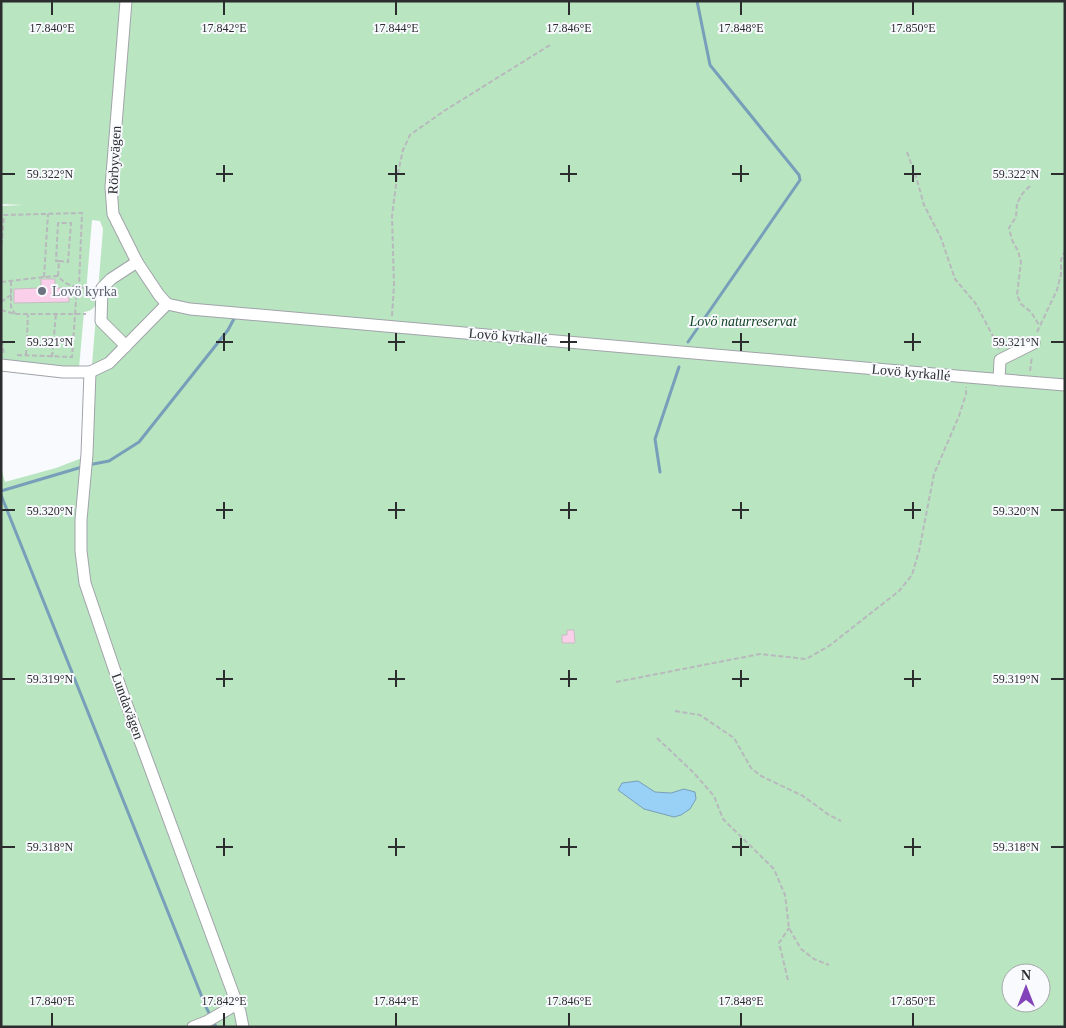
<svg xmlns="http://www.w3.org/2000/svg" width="1066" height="1028" font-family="Georgia,serif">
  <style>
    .green { fill: #b9e5c1; fill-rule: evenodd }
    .water { fill: #99d0f6; stroke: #789fba }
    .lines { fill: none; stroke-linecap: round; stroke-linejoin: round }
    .stream { stroke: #789fba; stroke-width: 3 }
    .building { fill: #f9cfea; stroke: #c5bec3 }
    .minor-casing { stroke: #a1a3aa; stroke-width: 13 }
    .path { stroke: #b8b9bd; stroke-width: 2; stroke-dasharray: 5 2.5; stroke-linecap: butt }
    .minor { stroke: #fff; stroke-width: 11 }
    .ticks { fill: none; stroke: #2c2d2f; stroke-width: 2 }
    .worship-dot { fill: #6b7280; stroke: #f8fafe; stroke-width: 2 }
    .labels { text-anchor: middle; stroke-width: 4; stroke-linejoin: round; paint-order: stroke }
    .street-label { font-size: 14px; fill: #2c2d2f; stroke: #f8fafe }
    .worship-label { font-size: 14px; fill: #5b616d; stroke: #f8fafe; text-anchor: start }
    .park-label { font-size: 14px; font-style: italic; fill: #134322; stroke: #f8fafe }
    .ticks-label { font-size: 12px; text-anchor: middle; fill: #2c2d2f; stroke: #f8fafe; stroke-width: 4; stroke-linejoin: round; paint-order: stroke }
  </style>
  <rect width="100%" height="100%" fill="#f8fafe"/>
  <path class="green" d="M1 1H1065V1027H1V468L5 482 56 468 82 458 92 365 103 229 100 221 92 220 86 292C100 297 99 310 84 312L79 368 1 361V206L23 205 1 204ZM1011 973H1041V1003H1011Z"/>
  <polygon class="water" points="638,781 655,792 671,793 684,789 695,792 696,799 690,809 681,815 674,817 644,809 618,790 622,783"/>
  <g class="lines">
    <g class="stream">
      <polyline points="688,342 800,180 799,175 710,65 697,1"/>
      <polyline points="88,465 109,461 139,442 228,330 236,315"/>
      <polyline points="660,472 655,439 679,367"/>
      <polyline points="1,491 82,467"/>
      <polyline points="1,495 206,1007 216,1027"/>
    </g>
  </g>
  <g class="building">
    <polygon points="41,279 55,279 55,288 69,288 69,302 14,303 14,289 41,288"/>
    <polygon points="567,630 574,630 575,643 562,643 562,635 567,635"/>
  </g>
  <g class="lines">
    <defs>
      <g id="minor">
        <polyline points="126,1 111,187 113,214 137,262 159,295 167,304"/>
        <polyline points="167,304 190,309 968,377 1065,385"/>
        <polyline points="126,346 101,321 102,288 111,279 137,262"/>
        <polyline points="1,365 63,372 90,372 109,363 167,304"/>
        <polyline points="90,372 87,454 81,520 81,551 85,583 122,692 240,1012 243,1027"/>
        <polyline points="999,380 1000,360 1034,343"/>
        <polyline points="193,1027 206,1022 237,1004"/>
      </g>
    </defs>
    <use href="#minor" class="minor-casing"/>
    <g class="path">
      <polyline points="907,152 917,180 924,205 941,238 955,279 976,304 995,340 999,349"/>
      <polyline points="1030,186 1023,193 1017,203 1016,217 1009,228 1012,240 1018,251 1021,262 1017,295 1021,304 1031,312 1039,325"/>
      <polyline points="1,253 4,215 82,213 79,286"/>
      <polyline points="58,276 59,261 68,262 71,223 58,223 56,261 59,261"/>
      <polyline points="44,277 48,214"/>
      <polyline points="11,281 11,307 15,314"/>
      <path d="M1 282 44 277 58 276C68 288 78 287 92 288"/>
      <polyline points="1,302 11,295 14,294"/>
      <polyline points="1,310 15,314 86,314"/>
      <polyline points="392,316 394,285 392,216 397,177 403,150 410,135 444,111 550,45"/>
      <polyline points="1037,332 1057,290 1061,274 1061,260 1065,251"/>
      <polyline points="1,333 4,355"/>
      <polyline points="17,355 72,357 77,286"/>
      <polyline points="26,355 28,315"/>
      <polyline points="52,357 56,314"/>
      <polyline points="1030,371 1032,356"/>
      <polyline points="616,682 760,654 806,659 829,646 899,591 912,575 919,551 934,474 959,416 966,394 966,387"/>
      <polyline points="675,711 700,715 734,738 751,768 761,776 803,796 829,815 841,821"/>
      <polyline points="657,738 693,772 714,796 723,819 774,869 785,895 789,928 801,949 814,959 829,965"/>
      <polyline points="788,980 779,943 789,928"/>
    </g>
    <use href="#minor" class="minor"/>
  </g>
  <path class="ticks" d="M52 2V15M224 2V15M396 2V15M569 2V15M741 2V15M913 2V15M224 165V182M396 165V182M569 165V182M741 165V182M913 165V182M2 174H15M216 174H233M388 174H405M560 174H577M732 174H749M904 174H921M1051 174H1064M224 333V351M396 333V351M569 333V351M741 333V351M913 333V351M2 342H15M216 342H233M388 342H405M560 342H577M732 342H749M904 342H921M1051 342H1064M224 502V519M396 502V519M569 502V519M741 502V519M913 502V519M2 510H15M216 510H233M388 510H405M560 510H577M732 510H749M904 510H921M1051 510H1064M224 670V687M396 670V687M569 670V687M741 670V687M913 670V687M2 679H15M216 679H233M388 679H405M560 679H577M732 679H749M904 679H921M1051 679H1064M224 838V856M396 838V856M569 838V856M741 838V856M913 838V856M2 847H15M216 847H233M388 847H405M560 847H577M732 847H749M904 847H921M1051 847H1064M52 1013V1026M224 1013V1026M396 1013V1026M569 1013V1026M741 1013V1026M913 1013V1026"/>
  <circle class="worship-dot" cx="42" cy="291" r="5"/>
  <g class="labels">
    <g class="street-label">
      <text transform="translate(114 160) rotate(-87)" y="5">Rörbyvägen</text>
      <text transform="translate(508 336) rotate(5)" y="5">Lovö kyrkallé</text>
      <text transform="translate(911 372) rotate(5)" y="5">Lovö kyrkallé</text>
      <text transform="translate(128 706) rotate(70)" y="5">Lundavägen</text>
    </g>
    <g class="worship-label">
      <text x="52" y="296">Lovö kyrka</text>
    </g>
    <g class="park-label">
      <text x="743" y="326">Lovö naturreservat</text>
    </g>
  </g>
  <g class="ticks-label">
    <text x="52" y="32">17.840°E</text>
    <text x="224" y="32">17.842°E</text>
    <text x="396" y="32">17.844°E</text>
    <text x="569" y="32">17.846°E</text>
    <text x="741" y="32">17.848°E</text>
    <text x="913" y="32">17.850°E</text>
    <text x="50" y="178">59.322°N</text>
    <text x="1016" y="178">59.322°N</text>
    <text x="50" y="346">59.321°N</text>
    <text x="1016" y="346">59.321°N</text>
    <text x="50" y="515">59.320°N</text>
    <text x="1016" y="515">59.320°N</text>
    <text x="50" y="683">59.319°N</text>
    <text x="1016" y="683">59.319°N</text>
    <text x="50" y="851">59.318°N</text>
    <text x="1016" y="851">59.318°N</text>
    <text x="52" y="1005">17.840°E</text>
    <text x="224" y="1005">17.842°E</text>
    <text x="396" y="1005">17.844°E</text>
    <text x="569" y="1005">17.846°E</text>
    <text x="741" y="1005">17.848°E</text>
    <text x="913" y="1005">17.850°E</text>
  </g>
  <rect width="1066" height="1028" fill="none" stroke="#2c2d2f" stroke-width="5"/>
  <g transform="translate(1026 988)"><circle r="24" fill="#f8fafe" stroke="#a6a8ab"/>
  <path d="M0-4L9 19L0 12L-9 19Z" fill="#8344ba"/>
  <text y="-8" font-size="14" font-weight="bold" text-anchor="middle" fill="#2c2d2f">N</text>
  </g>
</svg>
